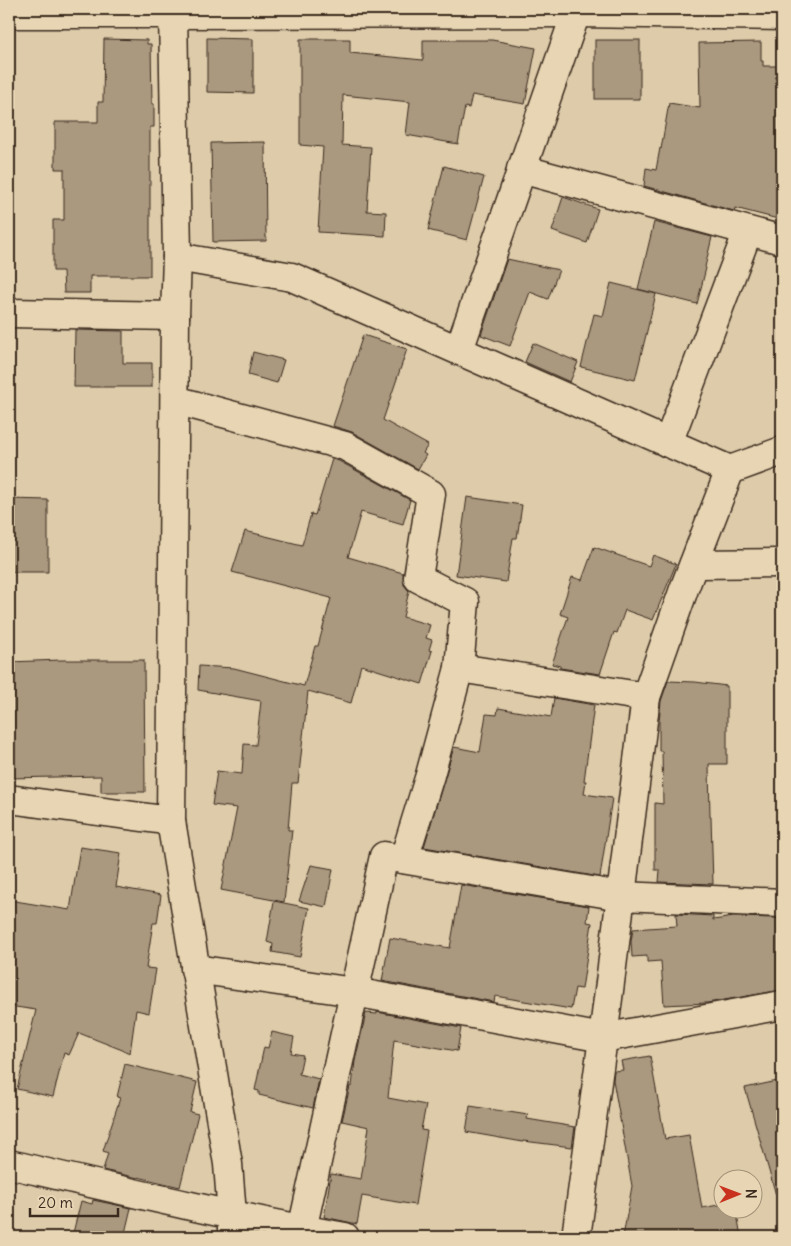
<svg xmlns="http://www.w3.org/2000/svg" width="791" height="1246" font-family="Delius,sans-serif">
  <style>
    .building { fill: #aa997f; stroke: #3b2a1e }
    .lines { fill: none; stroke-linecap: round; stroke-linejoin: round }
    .minor-casing { stroke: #3b2a1e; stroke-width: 31 }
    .minor { stroke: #e7d5b3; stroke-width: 28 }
  </style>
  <rect width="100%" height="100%" fill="#ddcbaa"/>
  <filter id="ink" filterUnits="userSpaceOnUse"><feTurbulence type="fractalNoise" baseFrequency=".02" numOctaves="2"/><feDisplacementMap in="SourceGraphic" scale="10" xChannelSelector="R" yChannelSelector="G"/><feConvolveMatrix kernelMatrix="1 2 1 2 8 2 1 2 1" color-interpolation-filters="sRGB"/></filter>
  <g filter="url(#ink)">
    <g class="building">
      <polygon points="207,38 253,39 253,93 207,92"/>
      <polygon points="104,39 147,40 147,44 151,44 152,104 154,104 154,127 150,127 150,276 90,276 90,293 64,293 63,271 53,271 53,220 64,220 64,169 55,169 55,122 98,122 98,102 103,102"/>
      <polygon points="300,39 350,39 350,53 423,60 423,40 492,40 536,48 525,104 472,95 469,108 465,107 458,144 406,135 410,102 343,95 342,145 371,147 367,211 386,212 385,236 318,232 323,147 300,145"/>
      <rect x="595" y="40" width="45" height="59"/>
      <polygon points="761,42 761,61 763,61 763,66 782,66 782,220 735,208 734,211 644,186 646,168 656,170 660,148 661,149 669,103 700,108 699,43"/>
      <polygon points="265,142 266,241 213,242 211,143"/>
      <polygon points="444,166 484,177 467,240 428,230"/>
      <polygon points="563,197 598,209 587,243 552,231"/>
      <polygon points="654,222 712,237 705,267 706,268 697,304 638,289"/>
      <polygon points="507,259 559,270 548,299 530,292 510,346 481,335"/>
      <polygon points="611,283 656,294 635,380 581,367 594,314 603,316"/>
      <polygon points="75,330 123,331 123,363 152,363 152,387 74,387"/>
      <polygon points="363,335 407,349 383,420 428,445 423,453 426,455 418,469 352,432 333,426"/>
      <polygon points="533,343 578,362 570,382 525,362"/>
      <polygon points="253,352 284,360 277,383 248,375"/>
      <polygon points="332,459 339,461 410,500 403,524 361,512 348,557 403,573 404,585 409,591 403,617 430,625 426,638 432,640 429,650 432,651 422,684 361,665 351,703 308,691 298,783 292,783 288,830 292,830 284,902 221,890 237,808 212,805 217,771 242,774 244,744 256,745 261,701 198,690 199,666 234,668 304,686 315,646 318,646 331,598 232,572 245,531 302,545 311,514 315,515"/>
      <polygon points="467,497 522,505 517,538 513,538 506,582 456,575"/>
      <polygon points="9,499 48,500 48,572 9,572"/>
      <polygon points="594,547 649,566 653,555 676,564 653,620 625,610 617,633 614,632 600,674 560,668 560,666 552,664 568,617 560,614 572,577 582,580"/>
      <polygon points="61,660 144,660 145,792 101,792 101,776 9,778 9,662"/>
      <polygon points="668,681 695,682 727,686 727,764 709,764 710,817 711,817 713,884 659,882 660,870 655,870 655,803 663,804 662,751 659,751 659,722 661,701"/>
      <polygon points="554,698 594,705 584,781 586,781 584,794 612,798 600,877 424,847 454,747 480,752 486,714 497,715 498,708 551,717"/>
      <polygon points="80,847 121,853 116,887 161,895 157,923 153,923 146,968 156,969 149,1013 136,1010 130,1053 79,1033 69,1055 64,1053 53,1097 17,1089 36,1010 9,1006 9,900 70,910"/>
      <polygon points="311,865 333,869 326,907 299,901"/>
      <polygon points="461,885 589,906 587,922 592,923 582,989 575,988 571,1009 495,996 494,1002 382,981 390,938 450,948"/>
      <polygon points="274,901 309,908 300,957 272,952 273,944 267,942"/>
      <polygon points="676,914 713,916 713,920 734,917 776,918 777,919 782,918 782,990 707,1003 664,1005 661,961 647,962 647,956 632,957 631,941 633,929 677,926"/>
      <polygon points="377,1012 461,1028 457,1051 394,1040 388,1098 426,1105 421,1130 427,1131 415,1205 362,1196 357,1224 324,1217 331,1174 361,1179 369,1127 342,1121 350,1086 352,1086 355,1061 366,1013 377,1014"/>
      <polygon points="272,1032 294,1037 291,1053 303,1055 299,1074 319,1079 313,1108 259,1095 259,1091 255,1090 264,1047 268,1048"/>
      <polygon points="650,1056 665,1139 689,1135 702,1208 724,1204 724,1208 736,1208 741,1237 623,1237 632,1186 613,1080 614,1071 623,1070 621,1061"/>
      <polygon points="125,1064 197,1082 190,1112 198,1114 180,1187 138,1177 138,1178 103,1170 108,1153 103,1151 120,1098 117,1097"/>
      <polygon points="782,1080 782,1194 776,1195 745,1088"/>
      <polygon points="470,1106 528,1115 527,1119 575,1127 572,1147 523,1141 523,1142 466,1132"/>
      <polygon points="93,1200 131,1208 124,1237 72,1237 81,1201 92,1204"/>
    </g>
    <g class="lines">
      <defs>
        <g id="minor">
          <polyline points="173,9 177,257 175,316 171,821 228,1164 232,1215 232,1237"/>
          <polyline points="9,14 173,14 576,13 782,16"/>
          <polyline points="521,169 782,240"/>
          <polyline points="177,257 292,277 730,470 782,451"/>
          <polyline points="9,313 175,316"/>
          <polyline points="459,350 576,13"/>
          <polyline points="175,400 345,446 431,494 418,578 465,602 459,668"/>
          <polyline points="668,443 748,231"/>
          <polyline points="694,564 782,563"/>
          <polyline points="9,799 171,821"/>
          <polyline points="404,859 430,775 459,668 646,697"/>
          <polyline points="195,969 354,992 603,1038 782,1005"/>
          <path d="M9 1164C120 1190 232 1217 345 1237"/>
          <polyline points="302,1230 384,856 621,896 782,903"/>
          <polyline points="576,1237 603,1038 646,697 684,589 730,470"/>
        </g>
      </defs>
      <use href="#minor" class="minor-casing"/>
      <use href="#minor" class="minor"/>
    </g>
  </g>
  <rect width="791" height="1246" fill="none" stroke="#e7d5b3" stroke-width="30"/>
  <rect x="15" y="15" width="761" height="1216" fill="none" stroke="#3b2a1e" stroke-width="2" filter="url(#ink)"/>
  <g transform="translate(738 1194) rotate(89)"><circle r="24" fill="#e7d5b3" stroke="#a29177"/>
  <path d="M0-4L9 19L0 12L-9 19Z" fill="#c8321e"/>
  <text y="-8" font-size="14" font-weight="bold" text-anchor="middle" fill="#3b2a1e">N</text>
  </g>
  <path d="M30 1208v8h88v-8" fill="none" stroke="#3b2a1e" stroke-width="2.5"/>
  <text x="38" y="1208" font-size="15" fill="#3b2a1e" stroke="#e7d5b3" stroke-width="4" paint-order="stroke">20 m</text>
</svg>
